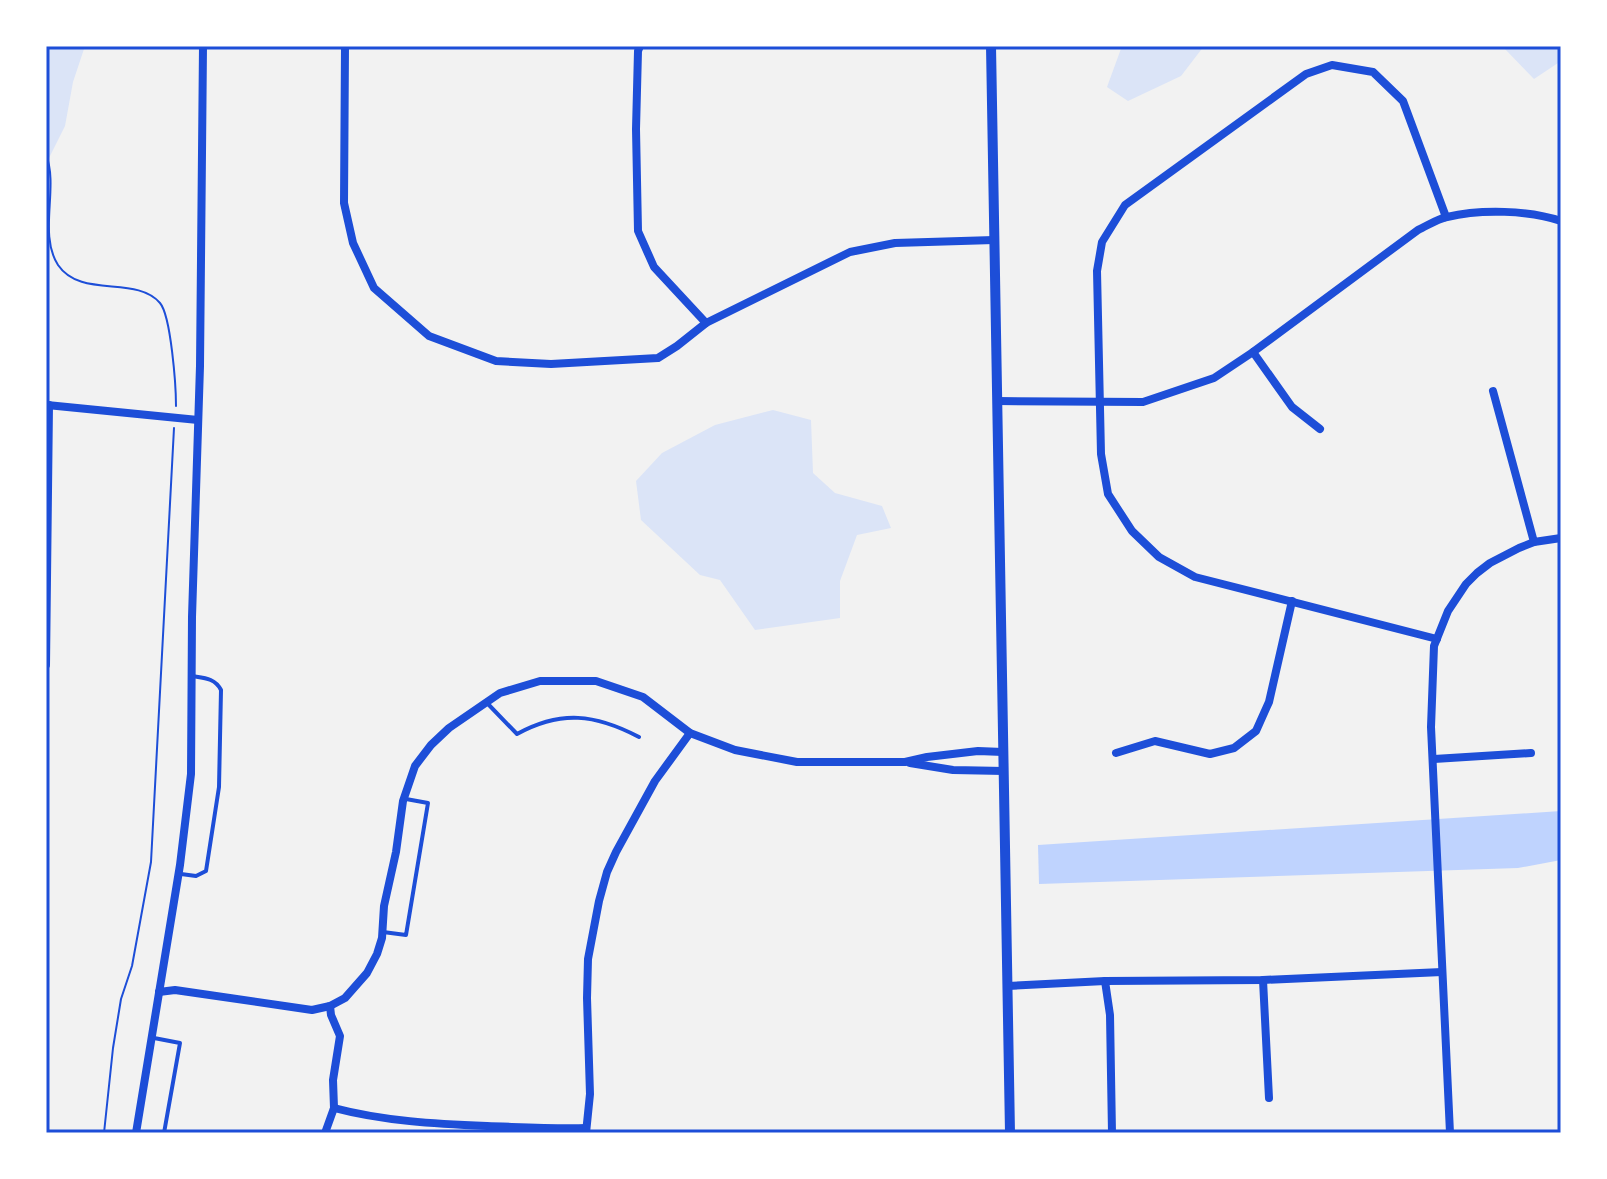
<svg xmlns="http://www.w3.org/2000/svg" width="1607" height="1179" font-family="'PT Serif',serif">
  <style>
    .green { fill: #dbe4f7 }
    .water { fill: #bfd3fe }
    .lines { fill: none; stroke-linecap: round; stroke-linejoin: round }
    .path { stroke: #1d4ed8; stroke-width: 2 }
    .service { stroke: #1d4ed8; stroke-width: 4 }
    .minor { stroke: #1d4ed8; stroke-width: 8 }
    .tertiary { stroke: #1d4ed8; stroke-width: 10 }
    .neatline { fill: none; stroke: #1d4ed8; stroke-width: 3 }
  </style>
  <rect width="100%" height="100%" fill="#f2f2f2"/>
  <g class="green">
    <polygon points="46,46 85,46 73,82 65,126 46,164"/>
    <polygon points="1122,46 1204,46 1181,76 1128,101 1107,87"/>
    <polygon points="1502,46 1561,46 1561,61 1534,79"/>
    <polygon points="773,410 811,420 813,473 835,493 882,506 891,528 857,535 840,581 840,618 755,630 720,580 700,575 641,520 636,481 662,453 715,425"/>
  </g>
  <polygon class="water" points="1561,811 1561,860 1518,868 1039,884 1038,845"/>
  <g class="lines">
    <g class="path">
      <path d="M46 155C59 187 38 234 58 265 81 299 136 275 160 303 171 316 176 386 176 406"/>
      <polyline points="104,1133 113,1048 121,999 132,966 151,862 174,428"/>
    </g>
    <g class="service">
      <path d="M488 704 517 734C561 710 595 714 639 737"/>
      <path d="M181 874 196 876 206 871 219 787 221 690C215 678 204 678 192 676"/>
      <polyline points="383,932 406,935 428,803 406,799"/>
      <polyline points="154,1038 180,1043 164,1133"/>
    </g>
    <g class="minor">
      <polyline points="345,46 344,203 353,243 374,288 429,336 496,361 551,364 658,358 677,346 706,323 850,252 895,243 994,240"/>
      <polyline points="640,46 638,51 636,129 638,231 654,267 706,323"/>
      <polyline points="1253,352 1292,407 1320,429"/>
      <polyline points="1493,391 1534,542"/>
      <path d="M997 401 1143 402 1214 378 1253 352 1418 230C1427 226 1437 219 1447 217 1480 209 1529 210 1561 221"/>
      <polyline points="47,405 198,420"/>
      <polyline points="1437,639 1195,577 1159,557 1132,531 1108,494 1101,454 1097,271 1102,242 1125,205 1306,74 1332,65 1373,72 1403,101 1446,217"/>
      <polyline points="46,665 49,405"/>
      <polyline points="1116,753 1155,741 1210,754 1234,748 1256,731 1269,702 1292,601"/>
      <polyline points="1434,759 1531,753"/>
      <polyline points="910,763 953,770 1004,771"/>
      <polyline points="1263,980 1269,1098"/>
      <polyline points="1105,981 1110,1015 1112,1133"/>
      <polyline points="1008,986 1105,981 1263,980 1442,972"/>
      <polyline points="159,992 175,990 312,1010 330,1006 345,998 367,973 377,954 382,938 384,906 396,852 403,801 415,766 431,745 449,728 500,693 540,681 596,681 643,697 690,733 735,750 797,762 905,762 927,757 978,751 1003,752"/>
      <path d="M334 1108C383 1121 436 1124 487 1126 520 1127 553 1129 586 1128"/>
      <polyline points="136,1133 180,865 191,774 192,617 200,366 203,46"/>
      <polyline points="325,1133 334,1108 333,1080 340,1036 331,1015 330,1006"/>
      <polyline points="586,1133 590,1094 587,998 588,959 599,901 607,872 616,852 655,781 690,733"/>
      <polyline points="1450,1133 1431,727 1434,646 1448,611 1466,584 1477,573 1490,563 1519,548 1534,542 1561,538"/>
    </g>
    <polyline class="tertiary" points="991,46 1010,1133"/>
  </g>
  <rect width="1607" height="1179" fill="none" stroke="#ffffff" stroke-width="96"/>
  <rect x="48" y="48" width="1511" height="1083" class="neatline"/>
</svg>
